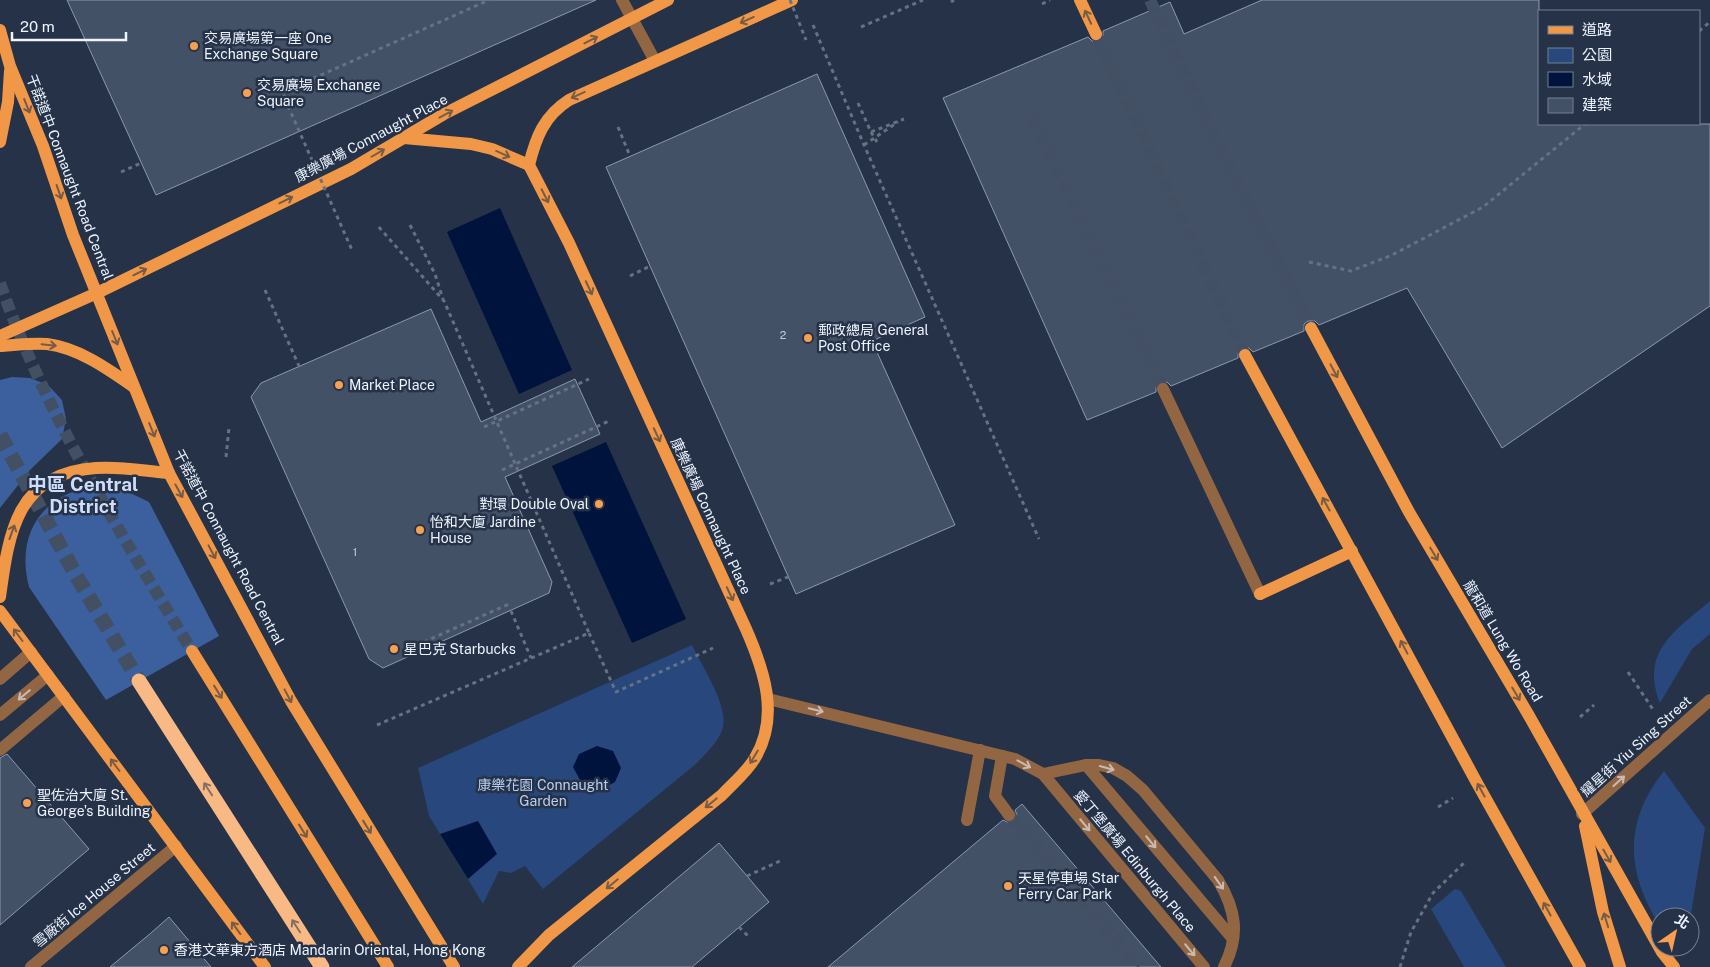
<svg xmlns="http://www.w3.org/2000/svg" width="1710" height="967" font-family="'Public Sans','Noto Sans TC',sans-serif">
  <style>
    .green { fill: #27477d }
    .forest { fill: #3b609d }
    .water { fill: #00133d }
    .building { fill: #435167; stroke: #8a99b3 }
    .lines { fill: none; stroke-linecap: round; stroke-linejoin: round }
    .minor-tunnel { stroke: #434f63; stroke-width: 12; stroke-dasharray: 12 6; stroke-linecap: butt }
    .major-tunnel { stroke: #434f63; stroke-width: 12; stroke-dasharray: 12 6; stroke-linecap: butt }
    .highway-tunnel { stroke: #434f63; stroke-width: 15; stroke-dasharray: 15 8; stroke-linecap: butt }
    .path { stroke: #667183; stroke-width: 3; stroke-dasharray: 4 4; stroke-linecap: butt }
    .minor { stroke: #926643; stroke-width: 12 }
    .major { stroke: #f19848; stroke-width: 12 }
    .highway { stroke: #f9b985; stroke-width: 15 }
    .path-bridge { stroke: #667183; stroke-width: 3; stroke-dasharray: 4 4; stroke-linecap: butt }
    .oneway { stroke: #775b47 }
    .oneway2 { stroke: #c9bbb4 }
    .oneway3 { stroke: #846f63 }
    .poi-dot { fill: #fa9f4f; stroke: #253247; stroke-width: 2 }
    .labels { text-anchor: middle; stroke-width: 5; stroke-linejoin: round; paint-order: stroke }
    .number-label { font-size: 11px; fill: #c2cbd9 }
    .poi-label { font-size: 14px; fill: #edf4ff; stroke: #253247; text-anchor: start }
    .street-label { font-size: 14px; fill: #edf4ff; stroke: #253247 }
    .park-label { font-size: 14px; fill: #b9cef2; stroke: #253247 }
    .district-label { font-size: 19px; font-weight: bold; fill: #cedefa; stroke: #253247 }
  </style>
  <rect width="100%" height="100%" fill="#253247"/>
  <g class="green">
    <path d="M1710 601V634L1692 649 1660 703C1640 651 1675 631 1710 601Z"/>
    <path d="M692 645C702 666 728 705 723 727 719 742 706 753 696 764L543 889 525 866 511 873 499 871 483 904 429 816 418 768Z"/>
    <path d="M1664 771 1705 828 1691 914 1690 917H1660V926C1626 872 1623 822 1664 771Z"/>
    <polygon points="1455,889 1461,891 1506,967 1464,967 1431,909"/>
  </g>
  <g class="forest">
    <polygon points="12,377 30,378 48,385 62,400 66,419 62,439 30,470 0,508 0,380"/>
    <path d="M98 485 116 486 149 502 219 636 106 700 29 587C15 533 43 493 98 485Z"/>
  </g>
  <g class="water">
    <polygon points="500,208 572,370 519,394 447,232"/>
    <polygon points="606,442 686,619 632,643 552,466"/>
    <polygon points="597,746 613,751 621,768 615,782 597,792 585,789 573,767 579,754"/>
    <polygon points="478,821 497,854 468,879 440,834"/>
  </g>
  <g class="building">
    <polygon points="67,0 596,0 156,195"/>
    <polygon points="1262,0 1539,0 1539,124 1710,124 1710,306 1502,448 1407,288 1319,325 1315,321 1308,321 1304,324 1304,331 1253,352 1249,348 1242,348 1238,351 1238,358 1171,386 1167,382 1160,382 1156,385 1156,392 1087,420 943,98 1088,37 1092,41 1099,42 1103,38 1103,31 1170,2 1184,34"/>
    <polygon points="817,74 925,317 872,341 955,525 796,594 606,167"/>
    <polygon points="431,309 481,422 575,379 600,434 505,477 552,582 549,593 383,668 369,659 251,397 261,383"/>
    <polygon points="7,754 89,849 0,925 0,758"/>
    <polygon points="1022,804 1161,967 828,967 1003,820 1009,823 1014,821 1017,815 1015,810"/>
    <polygon points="719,843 769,902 692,967 572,967"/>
    <polygon points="169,917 211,967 110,967 151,933"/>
  </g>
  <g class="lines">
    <g class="minor-tunnel">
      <polyline points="1031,117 1163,389"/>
      <polyline points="1009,815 1139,967"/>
    </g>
    <g class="major-tunnel">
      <polyline points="1150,0 1217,144 1311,328"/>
      <polyline points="1096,34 1245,355"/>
      <path d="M0 283C45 413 121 534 192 651"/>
    </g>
    <polyline class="highway-tunnel" points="0,435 77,577 139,681"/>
    <g class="path">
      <polyline points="951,2 954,0"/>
      <polyline points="1042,4 1050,0"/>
      <polyline points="813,25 864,145 1039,539"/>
      <polyline points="861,27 923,0"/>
      <polyline points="1699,31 1710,22"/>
      <polyline points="858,103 871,132 904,119"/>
      <polyline points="288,106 283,92 489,0"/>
      <polyline points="618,127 630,156"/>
      <polyline points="864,145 898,122"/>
      <polyline points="121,172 141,163"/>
      <polyline points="410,225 435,274 443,299"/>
      <polyline points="1309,262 1351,271 1392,255 1483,207 1585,124"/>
      <polyline points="630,276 650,266"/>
      <polyline points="265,290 299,366"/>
      <polyline points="484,427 589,379"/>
      <polyline points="226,457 229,428"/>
      <polyline points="502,470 609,421"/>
      <polyline points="770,584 788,577"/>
      <polyline points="511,611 531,658"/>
      <polyline points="589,633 616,692 713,648"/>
      <polyline points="424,642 509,604"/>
      <polyline points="1628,672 1654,711"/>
      <polyline points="1580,717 1594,705"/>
      <polyline points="377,725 589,633 444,301 377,225"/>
      <polyline points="1438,807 1453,798"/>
      <polyline points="747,876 780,861"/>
      <polyline points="739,927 749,937"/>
      <polyline points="1400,967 1411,932 1433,893 1466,861"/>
    </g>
    <g class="minor">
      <polyline points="622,0 655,61"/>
      <polyline points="1163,389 1260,594"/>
      <polyline points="0,679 31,652"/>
      <polyline points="768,699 1015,759 1043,774 1204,967"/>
      <polyline points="0,715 48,675"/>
      <polyline points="0,750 64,696"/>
      <polyline points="1002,756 995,796 1009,815"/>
      <polyline points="1086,765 1233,939"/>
      <path d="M1043 774 1086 765H1099L1113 768 1127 776 1143 790 1218 880C1236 910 1240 935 1224 967"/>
      <polyline points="1582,814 1710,700"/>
      <polyline points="967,820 980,750"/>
      <polyline points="31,967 176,846"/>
    </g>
    <g class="major">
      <polyline points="1080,0 1096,34"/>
      <polyline points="0,30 10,66 43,146 73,235 169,473 291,701 454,967"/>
      <polyline points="404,138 471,144 492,149 529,165"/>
      <polyline points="0,142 8,102 10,71"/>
      <polyline points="1311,328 1409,512 1528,714 1662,952 1674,967"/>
      <polyline points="0,336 97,293 351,169 444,114 668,0"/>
      <path d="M0 346C15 345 32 343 47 344 79 348 108 369 134 387"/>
      <polyline points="1245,355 1477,783 1580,967"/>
      <polyline points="1260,594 1352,551"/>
      <path d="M0 597C9 531 17 473 96 468 120 466 145 471 169 473"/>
      <polyline points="0,611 265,967"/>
      <polyline points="192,651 388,967"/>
      <polyline points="1585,826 1603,912 1620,967"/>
      <path d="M518 967 549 935 722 795C733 783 747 772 755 758 780 716 764 670 746 629L569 243 529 165C536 137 544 116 569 100L792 0"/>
    </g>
    <polyline class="highway" points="139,681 322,967"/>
    <g class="path-bridge">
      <polyline points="790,0 806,40"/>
      <polyline points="288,106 352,250"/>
      <polyline points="871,132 877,142"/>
    </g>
  </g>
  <defs><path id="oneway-shaft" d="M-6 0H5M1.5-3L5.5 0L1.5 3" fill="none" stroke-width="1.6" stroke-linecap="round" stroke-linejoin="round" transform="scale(1.25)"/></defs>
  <g class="oneway">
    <use href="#oneway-shaft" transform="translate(1088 17) rotate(-115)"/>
    <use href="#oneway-shaft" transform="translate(747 20) rotate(156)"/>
    <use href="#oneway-shaft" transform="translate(591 40) rotate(-27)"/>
    <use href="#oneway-shaft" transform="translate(578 95) rotate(156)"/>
    <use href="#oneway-shaft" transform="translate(27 106) rotate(68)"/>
    <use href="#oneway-shaft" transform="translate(446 114) rotate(-28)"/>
    <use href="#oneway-shaft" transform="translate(378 153) rotate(-30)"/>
    <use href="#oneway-shaft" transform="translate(503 154) rotate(24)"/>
    <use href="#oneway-shaft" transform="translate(59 192) rotate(71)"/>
    <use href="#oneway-shaft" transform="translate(545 196) rotate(63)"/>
    <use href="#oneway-shaft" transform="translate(286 200) rotate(-26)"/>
    <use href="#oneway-shaft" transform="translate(140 272) rotate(-26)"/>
    <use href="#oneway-shaft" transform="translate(589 288) rotate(65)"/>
    <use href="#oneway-shaft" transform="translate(115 338) rotate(68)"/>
    <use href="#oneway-shaft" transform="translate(49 345) rotate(6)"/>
    <use href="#oneway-shaft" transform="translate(1334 371) rotate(62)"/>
    <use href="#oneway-shaft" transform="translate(152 430) rotate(68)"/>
    <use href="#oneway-shaft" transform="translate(657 435) rotate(65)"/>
    <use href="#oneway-shaft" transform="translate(179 491) rotate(61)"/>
    <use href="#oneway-shaft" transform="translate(1326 504) rotate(-119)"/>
    <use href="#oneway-shaft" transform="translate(12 532) rotate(-70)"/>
    <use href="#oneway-shaft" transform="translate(212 552) rotate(62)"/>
    <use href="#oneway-shaft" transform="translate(1434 554) rotate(59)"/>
    <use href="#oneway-shaft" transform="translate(730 594) rotate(65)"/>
    <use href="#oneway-shaft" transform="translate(18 635) rotate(-127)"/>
    <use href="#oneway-shaft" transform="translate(1404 647) rotate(-118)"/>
    <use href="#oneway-shaft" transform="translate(218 692) rotate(58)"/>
    <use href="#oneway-shaft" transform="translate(1516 694) rotate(59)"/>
    <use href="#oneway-shaft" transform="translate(288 696) rotate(62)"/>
    <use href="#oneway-shaft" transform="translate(754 757) rotate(121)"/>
    <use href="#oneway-shaft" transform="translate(115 765) rotate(-127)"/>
    <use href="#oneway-shaft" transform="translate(1481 790) rotate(-119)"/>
    <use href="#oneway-shaft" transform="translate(711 803) rotate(141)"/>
    <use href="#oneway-shaft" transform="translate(367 827) rotate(58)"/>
    <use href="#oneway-shaft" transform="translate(303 831) rotate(58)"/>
    <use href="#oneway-shaft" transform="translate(1607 856) rotate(60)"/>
    <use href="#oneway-shaft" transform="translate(612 884) rotate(141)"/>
    <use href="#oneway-shaft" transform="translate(1547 909) rotate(-119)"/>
    <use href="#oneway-shaft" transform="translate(1606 920) rotate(-107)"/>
    <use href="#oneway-shaft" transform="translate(236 928) rotate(-126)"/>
  </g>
  <g class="oneway2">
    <use href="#oneway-shaft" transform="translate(24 695) rotate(140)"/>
    <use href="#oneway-shaft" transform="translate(816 710) rotate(14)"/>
    <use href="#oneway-shaft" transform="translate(1024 764) rotate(29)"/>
    <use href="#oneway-shaft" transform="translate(1107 768) rotate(16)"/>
    <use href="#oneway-shaft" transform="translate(1619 781) rotate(-42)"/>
    <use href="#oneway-shaft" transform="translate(1085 825) rotate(50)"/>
    <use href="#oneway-shaft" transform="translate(1151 842) rotate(50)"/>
    <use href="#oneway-shaft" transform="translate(1219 883) rotate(55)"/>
    <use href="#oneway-shaft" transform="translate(1190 950) rotate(50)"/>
  </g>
  <g class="oneway3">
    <use href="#oneway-shaft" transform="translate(208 789) rotate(-123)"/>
    <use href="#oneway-shaft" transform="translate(296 926) rotate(-123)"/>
  </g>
  <g class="poi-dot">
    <circle cx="194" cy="46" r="5"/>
    <circle cx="247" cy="93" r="5"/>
    <circle cx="808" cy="338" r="5"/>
    <circle cx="339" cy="385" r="5"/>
    <circle cx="599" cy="504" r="5"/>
    <circle cx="420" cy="530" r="5"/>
    <circle cx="394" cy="649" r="5"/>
    <circle cx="27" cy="803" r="5"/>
    <circle cx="1008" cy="886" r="5"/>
    <circle cx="164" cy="950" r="5"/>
  </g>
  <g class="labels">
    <g class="number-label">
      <text x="783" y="339">2</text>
      <text x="355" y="556">1</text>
    </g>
    <g class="poi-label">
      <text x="204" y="43">交易廣場第一座 One<tspan x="204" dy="16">Exchange Square</tspan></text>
      <text x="257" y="90">交易廣場 Exchange<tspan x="257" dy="16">Square</tspan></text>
      <text x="818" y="335">郵政總局 General<tspan x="818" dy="16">Post Office</tspan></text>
      <text x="349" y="390">Market Place</text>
      <text x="589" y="509" text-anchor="end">對環 Double Oval</text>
      <text x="430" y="527">怡和大廈 Jardine<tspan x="430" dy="16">House</tspan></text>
      <text x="404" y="654">星巴克 Starbucks</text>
      <text x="37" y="800">聖佐治大廈 St.<tspan x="37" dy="16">George's Building</tspan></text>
      <text x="1018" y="883">天星停車場 Star<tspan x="1018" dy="16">Ferry Car Park</tspan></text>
      <text x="174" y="955">香港文華東方酒店 Mandarin Oriental, Hong Kong</text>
    </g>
    <g class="street-label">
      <text transform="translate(371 138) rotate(-28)" y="5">康樂廣場 Connaught Place</text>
      <text transform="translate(70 177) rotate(69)" y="5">干諾道中 Connaught Road Central</text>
      <text transform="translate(711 516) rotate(65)" y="5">康樂廣場 Connaught Place</text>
      <text transform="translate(229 547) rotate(62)" y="5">干諾道中 Connaught Road Central</text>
      <text transform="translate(1503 641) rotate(59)" y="5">龍和道 Lung Wo Road</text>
      <text transform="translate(1636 746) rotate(-42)" y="5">耀星街 Yiu Sing Street</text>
      <text transform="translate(1135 861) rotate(50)" y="5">愛丁堡廣場 Edinburgh Place</text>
      <text transform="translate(94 895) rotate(-40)" y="5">雪廠街 Ice House Street</text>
    </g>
    <g class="park-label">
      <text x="543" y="790">康樂花園 Connaught<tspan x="543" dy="16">Garden</tspan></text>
    </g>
    <g class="district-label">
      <text x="83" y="491">中區 Central<tspan x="83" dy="22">District</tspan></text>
    </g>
  </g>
  <rect x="1538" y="10" width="162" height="115" fill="#253247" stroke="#758091"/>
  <rect x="1548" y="26" width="25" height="8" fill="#f19848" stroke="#758091"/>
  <text x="1582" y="35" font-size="15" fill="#edf4ff">道路</text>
  <rect x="1548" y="48" width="25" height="15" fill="#27477d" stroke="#758091"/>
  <text x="1582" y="60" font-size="15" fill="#edf4ff">公園</text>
  <rect x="1548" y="72" width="25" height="15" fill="#00133d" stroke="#758091"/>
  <text x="1582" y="85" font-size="15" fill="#edf4ff">水域</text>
  <rect x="1548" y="98" width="25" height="15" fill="#435167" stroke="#758091"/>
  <text x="1582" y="110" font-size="15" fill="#edf4ff">建築</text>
  <g transform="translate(1675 932) rotate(34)"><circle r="24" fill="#253247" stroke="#758091"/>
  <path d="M0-4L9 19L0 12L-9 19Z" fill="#fa9f4f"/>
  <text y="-8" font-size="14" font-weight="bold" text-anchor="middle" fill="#edf4ff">北</text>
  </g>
  <path d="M12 32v8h114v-8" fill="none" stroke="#edf4ff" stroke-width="2.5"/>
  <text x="20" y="32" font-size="15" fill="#edf4ff" stroke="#253247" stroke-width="4" paint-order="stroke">20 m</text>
</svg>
